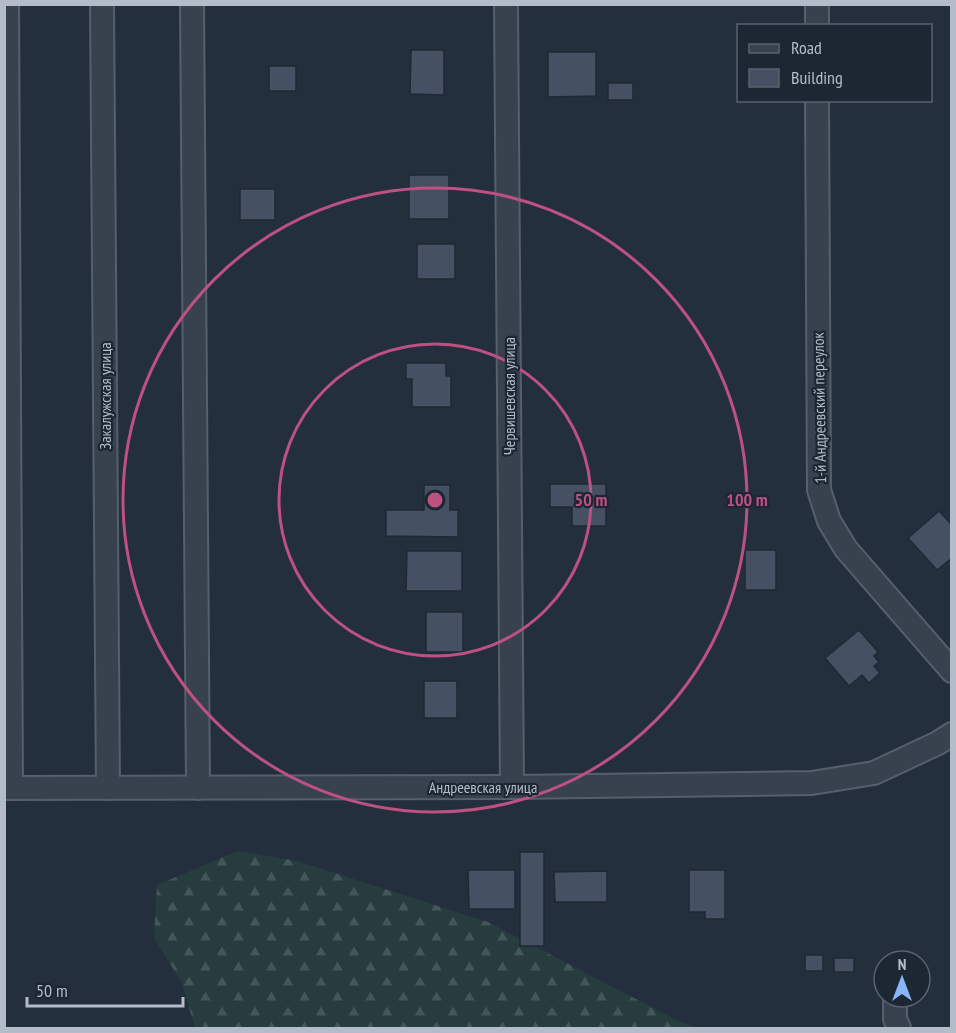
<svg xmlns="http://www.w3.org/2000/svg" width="956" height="1033" font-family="'PT Sans Narrow',sans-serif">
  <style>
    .forest { fill: url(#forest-firs) }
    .building { fill: #455162; stroke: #1f2835; stroke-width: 1.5 }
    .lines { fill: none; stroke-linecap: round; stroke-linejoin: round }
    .minor-casing { stroke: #565f6c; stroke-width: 26 }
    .minor { stroke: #38414e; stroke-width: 22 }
    .ring { fill: none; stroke: #bd5182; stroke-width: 3 }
    .labels { text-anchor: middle; stroke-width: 4.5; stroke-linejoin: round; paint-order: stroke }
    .street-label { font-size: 16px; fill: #b4bcc9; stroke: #1d2633 }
    .centre { fill: #bd5182; stroke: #1d2633; stroke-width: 3 }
    .ring-label { font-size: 18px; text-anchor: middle; font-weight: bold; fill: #bd5182; stroke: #1d2633; stroke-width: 4.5; stroke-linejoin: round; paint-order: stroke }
  </style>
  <defs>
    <pattern id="forest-firs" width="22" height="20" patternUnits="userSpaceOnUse" patternTransform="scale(1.5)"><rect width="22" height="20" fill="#263c3f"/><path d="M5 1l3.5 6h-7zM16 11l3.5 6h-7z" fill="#435659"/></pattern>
  </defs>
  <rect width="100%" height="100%" fill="#242f3e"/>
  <polygon class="forest" points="238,851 297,861 488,922 682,1023 701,1028 195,1028 182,983 154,938 157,885"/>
  <g class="building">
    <polygon points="411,50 444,50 444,95 410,94"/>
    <polygon points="548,52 596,52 596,96 548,97"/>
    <rect x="269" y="66" width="27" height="25"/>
    <rect x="608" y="83" width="25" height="17"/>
    <rect x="409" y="175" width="40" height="44"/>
    <rect x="240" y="189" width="35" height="31"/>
    <rect x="417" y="244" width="38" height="35"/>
    <polygon points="406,363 446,363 446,376 451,376 451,407 412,407 412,379 406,379"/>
    <polygon points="550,484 606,484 606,526 572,526 572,507 550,507"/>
    <polygon points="424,485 450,485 450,510 458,510 458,537 386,536 386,510 424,510"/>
    <polygon points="939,511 952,525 952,558 937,570 908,538"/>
    <rect x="745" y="550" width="31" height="40"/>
    <polygon points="407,551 462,551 462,591 406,591"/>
    <rect x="426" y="612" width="37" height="40"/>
    <polygon points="859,630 878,652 874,656 879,662 874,666 880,673 869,683 862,675 849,686 825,658"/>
    <rect x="424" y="681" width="33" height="37"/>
    <rect x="520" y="852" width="24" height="94"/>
    <polygon points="468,870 515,870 515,909 469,909"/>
    <polygon points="689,870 725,870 725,919 705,919 705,912 689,912"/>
    <polygon points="607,871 607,902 555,902 554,872"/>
    <rect x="805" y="955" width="18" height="16"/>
    <rect x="834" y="958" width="20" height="14"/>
  </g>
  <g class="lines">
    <defs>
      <g id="minor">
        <polyline points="7,4 11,788"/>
        <polyline points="102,4 108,788"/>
        <polyline points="192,4 198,788"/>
        <polyline points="506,4 512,787"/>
        <polyline points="817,4 817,26"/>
        <polyline points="817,100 819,490 829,521 846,549 952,671"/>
        <polyline points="4,788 512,787 812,783 874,773 938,743 952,734"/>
        <polyline points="895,997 895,1019 899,1028"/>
      </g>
    </defs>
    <use href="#minor" class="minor-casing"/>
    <use href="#minor" class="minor"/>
  </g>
  <g class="ring">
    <circle cx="435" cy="500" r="156"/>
    <circle cx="435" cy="500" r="312"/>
  </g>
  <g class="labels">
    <g class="street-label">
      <text transform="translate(105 396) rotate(-90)" y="6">Закалужская улица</text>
      <text transform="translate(509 396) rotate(-90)" y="6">Червишевская улица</text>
      <text transform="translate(819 408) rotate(-91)" y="6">1-й Андреевский переулок</text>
      <text x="483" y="793">Андреевская улица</text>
    </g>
  </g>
  <circle cx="435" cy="500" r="9" class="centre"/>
  <g class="ring-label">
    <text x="591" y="506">50 m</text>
    <text x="747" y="506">100 m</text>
  </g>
  <rect width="956" height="1033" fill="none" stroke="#b4bcc9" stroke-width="12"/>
  <rect x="737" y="24" width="195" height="78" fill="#1d2633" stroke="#59626f" stroke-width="1.5"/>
  <rect x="749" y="44" width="30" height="9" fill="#38414e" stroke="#59626f" stroke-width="1.5"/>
  <text x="791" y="54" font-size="18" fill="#b4bcc9">Road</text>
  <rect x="749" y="69" width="30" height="18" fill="#455162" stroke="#59626f" stroke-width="1.5"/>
  <text x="791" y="84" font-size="18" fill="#b4bcc9">Building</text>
  <g transform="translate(902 979)"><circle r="28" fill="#1d2633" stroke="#59626f" stroke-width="1.5"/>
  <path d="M0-4.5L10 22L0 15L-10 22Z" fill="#8ab4f8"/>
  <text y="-9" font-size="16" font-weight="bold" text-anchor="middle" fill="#b4bcc9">N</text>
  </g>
  <path d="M27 997v9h156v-9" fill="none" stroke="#b4bcc9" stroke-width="3"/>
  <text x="36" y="997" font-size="18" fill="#b4bcc9" stroke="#1d2633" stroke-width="4.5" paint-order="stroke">50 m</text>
</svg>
